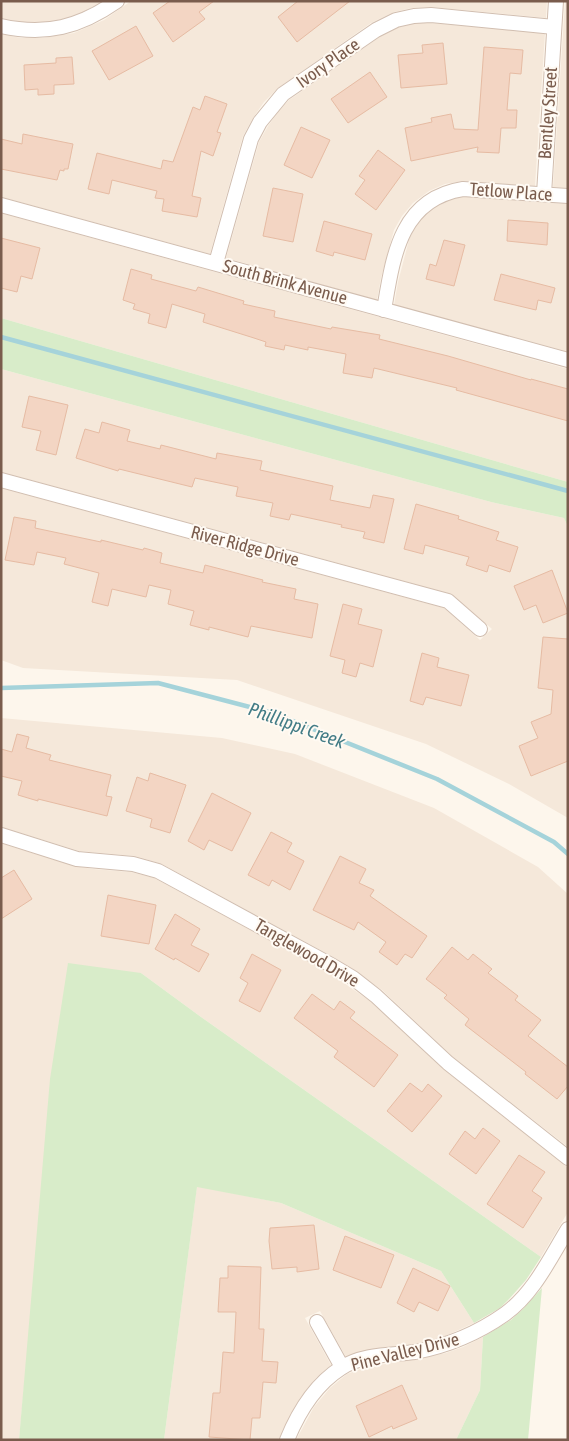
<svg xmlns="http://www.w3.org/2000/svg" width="569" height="1441" font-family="'Asap Condensed',sans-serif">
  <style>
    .residential { fill: #f5e8da }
    .green { fill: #d8ecc9 }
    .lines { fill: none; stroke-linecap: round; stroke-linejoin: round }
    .stream { stroke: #a5d3da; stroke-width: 4.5 }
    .building { fill: #f3d5c3; stroke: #e6bba3 }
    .minor-casing { stroke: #d1beb0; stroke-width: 16 }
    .minor { stroke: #fff; stroke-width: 14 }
    .labels { text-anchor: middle; stroke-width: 4; stroke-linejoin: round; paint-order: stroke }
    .street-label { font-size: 18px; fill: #7a5c4d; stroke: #fffaf3 }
    .water-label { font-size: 19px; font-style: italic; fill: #437c86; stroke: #fffaf3 }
  </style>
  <rect width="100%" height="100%" fill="#fdf6ec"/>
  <g class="residential">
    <polygon points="1,1 102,1 82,13 68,18 41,23 22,22 1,18"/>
    <polygon points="131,1 547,1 546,18 431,7 412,8 394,12 371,23 278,88 264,102 253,118 243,136 210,254 1,197 1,34 21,38 42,38 74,33 104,20"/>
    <polygon points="565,1 568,1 568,188 553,187"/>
    <polygon points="416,23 431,23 545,33 535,186 463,181 445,184 429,191 413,203 402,216 394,230 381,278 377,300 226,258 259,142 268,126 278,112 289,100 381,36 399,27"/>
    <polygon points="464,196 568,204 568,352 394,305 398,282 410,236 417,224 426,213 439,203 452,198"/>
    <polygon points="1,213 568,369 568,482 1,318"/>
    <polygon points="1,369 491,502 564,518 568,527 568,818 509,784 426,744 237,680 23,668 1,660 1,488 444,608 480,640 492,629 451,594 1,472"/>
    <polygon points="1,718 222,738 295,754 434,808 538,867 568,894 568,1147 454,1058 382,990 337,959 162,864 135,856 79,851 1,827"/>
    <polygon points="1,843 74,866 93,869 131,872 154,878 328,972 370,1001 443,1069 568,1168 568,1212 541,1257 201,1017 141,973 29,1335 19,1440 1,1440"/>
    <polygon points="197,1186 281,1203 441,1271 474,1323 441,1338 414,1344 380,1348 346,1357 320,1311 305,1318 331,1365 316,1378 300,1398 278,1440 164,1440"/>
    <polygon points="483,1337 480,1390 456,1440 296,1440 314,1407 330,1388 347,1374 366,1367 417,1359 446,1353 463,1347"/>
  </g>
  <g class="green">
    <polygon points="1,318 568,482 568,527 564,518 491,502 1,369"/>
    <polygon points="68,963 141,973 201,1017 541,1257 526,1280 510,1298 500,1308 474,1323 441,1271 281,1203 197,1187 164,1440 19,1440 50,1079"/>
    <polygon points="542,1288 528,1440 456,1440 480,1390 483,1337 511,1320 523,1309"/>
  </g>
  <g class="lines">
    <g class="stream">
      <polyline points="1,337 568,491"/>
      <polyline points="1,688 158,683 273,713 437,779 554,842 568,854"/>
    </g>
  </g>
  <g class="building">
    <polygon points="170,1 214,1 199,12 205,19 173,42 153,13"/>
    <polygon points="298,1 350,1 297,42 278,17"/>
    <polygon points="136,26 153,56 109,80 92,51"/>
    <polygon points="443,43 447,84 401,88 398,55 423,53 422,45"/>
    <polygon points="484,47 523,50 521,74 510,73 507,110 517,110 516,128 501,128 499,153 477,152 478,147 411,161 405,128 432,122 431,118 451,114 454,129 478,130"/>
    <polygon points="72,57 74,84 54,85 54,94 38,95 38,89 25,90 24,65 56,63 56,58"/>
    <polygon points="370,72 387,97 348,123 331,99"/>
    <polygon points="205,96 227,104 217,132 221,133 213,156 201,151 192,196 201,198 197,217 162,211 164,199 155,198 157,191 112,180 109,194 88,189 97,153 161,169 163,160 173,162 193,107 200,110"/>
    <polygon points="301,127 330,140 312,178 284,165"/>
    <polygon points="23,134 73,144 68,169 64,169 64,171 60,170 57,180 1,169 1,139 22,144"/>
    <polygon points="378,150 405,170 376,210 355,194 365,180 359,176"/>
    <polygon points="273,188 303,194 293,242 263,236"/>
    <polygon points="508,220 548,223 547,245 507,241"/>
    <polygon points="324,221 372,234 365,260 334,252 333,256 316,251"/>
    <polygon points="1,238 40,248 32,279 21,276 17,292 1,288"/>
    <polygon points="444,240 465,245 454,286 426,279 430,264 436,266"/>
    <polygon points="131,269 152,275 151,279 196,291 198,287 244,301 243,304 275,311 274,317 331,329 332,327 380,335 379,339 448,356 531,380 531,379 568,389 568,421 456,390 457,388 374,368 372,378 343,373 346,354 308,347 308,350 285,345 284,350 265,346 266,342 254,338 203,322 205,314 172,304 166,328 148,323 150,314 133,309 135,304 123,300"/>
    <polygon points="501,274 555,288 551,303 538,300 536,310 494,300"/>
    <polygon points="29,396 68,405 56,455 36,450 41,431 22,427"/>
    <polygon points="102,422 130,430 127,441 160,449 161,445 216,459 217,453 262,461 260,470 333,486 330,500 370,508 373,495 394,499 384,543 363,538 365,532 341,527 342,525 291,514 289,520 270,516 273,503 236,496 238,487 195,478 192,487 119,469 118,471 76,458 85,429 99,433"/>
    <polygon points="416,504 459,516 458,519 499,532 496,540 518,547 510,572 489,565 487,572 466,565 469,557 425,545 423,554 404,549"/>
    <polygon points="14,517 36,521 35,528 101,542 101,540 143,550 144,548 162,553 160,563 203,573 205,565 263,580 262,582 296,589 294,599 318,604 312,638 251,626 248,637 209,627 209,630 190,625 194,611 168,604 171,590 149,585 146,597 112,589 108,606 92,602 99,573 64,564 66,558 37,552 34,565 5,560"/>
    <polygon points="552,570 568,613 543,623 536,605 524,610 514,586"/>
    <polygon points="343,604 362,609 358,624 382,630 373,667 360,663 356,677 342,673 345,660 330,656"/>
    <polygon points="543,637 568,639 568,761 531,776 519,746 538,738 531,722 551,714 553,690 538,688"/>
    <polygon points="422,653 439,658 437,667 469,675 461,706 426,697 423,705 410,701"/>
    <polygon points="17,734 29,737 26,748 51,755 49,760 111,775 106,796 112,797 107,816 38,799 38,801 18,795 22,781 1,776 1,749 12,752"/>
    <polygon points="150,773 186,785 170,833 150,827 152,819 126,811 137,777 148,781"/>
    <polygon points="212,793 251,813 232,851 209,840 204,850 188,841"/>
    <polygon points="271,832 292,843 287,852 304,861 290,890 272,880 269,886 248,875"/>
    <polygon points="340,856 366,869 359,883 374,890 370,896 427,936 412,958 405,954 397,965 379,952 386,942 358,922 354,930 313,910"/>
    <polygon points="14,870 32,899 1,919 1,878"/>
    <polygon points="108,895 156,905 149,944 101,936"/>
    <polygon points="175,914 200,929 191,945 209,954 199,972 175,958 174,960 155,949"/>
    <polygon points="452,947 468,960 473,954 492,969 488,973 518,996 515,1000 541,1020 528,1036 568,1067 568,1086 557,1099 525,1074 526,1072 465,1025 469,1019 444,998 447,995 426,979"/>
    <polygon points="252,954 281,970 260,1012 239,1001 248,983 240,978"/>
    <polygon points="312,994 334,1010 340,1001 355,1012 350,1018 398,1055 374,1087 334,1057 338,1051 294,1018"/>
    <polygon points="410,1083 422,1092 428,1084 442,1096 412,1132 387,1111"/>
    <polygon points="483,1128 500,1141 476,1174 449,1154 465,1131 475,1139"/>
    <polygon points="519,1155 545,1172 532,1191 542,1198 523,1228 487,1204"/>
    <polygon points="314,1225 319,1269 297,1272 297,1267 272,1269 269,1241 270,1228"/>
    <polygon points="345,1236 394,1255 381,1288 333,1270"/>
    <polygon points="228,1266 261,1267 259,1329 264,1329 262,1361 278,1362 276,1383 263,1382 260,1418 252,1418 250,1440 209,1437 213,1393 220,1393 223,1352 234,1353 236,1312 218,1312 220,1278 228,1278"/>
    <polygon points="413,1268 450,1286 438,1311 419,1302 414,1312 397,1303"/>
    <polygon points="402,1385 417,1419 393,1429 392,1426 369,1437 356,1406"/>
  </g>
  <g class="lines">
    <defs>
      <g id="minor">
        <path d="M1 26C46 36 80 27 117 1"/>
        <polyline points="544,194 556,1"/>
        <polyline points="1,205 568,360"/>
        <polyline points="216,263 251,139 260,122 283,94 376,30 396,20 414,16 431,15 554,27"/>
        <path d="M384 310C393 257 400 199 463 189L568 196"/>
        <polyline points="1,480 448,601 480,629"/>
        <polyline points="1,835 77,859 133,864 158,871 333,966 353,978 376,996 448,1063 568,1158"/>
        <polyline points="317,1322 342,1367"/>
        <path d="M287 1440C298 1413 316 1384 341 1368 362 1354 391 1355 415 1352 447 1346 478 1333 505 1314 534 1293 550 1258 568 1229"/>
      </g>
    </defs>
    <use href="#minor" class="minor-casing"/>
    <use href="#minor" class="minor"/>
  </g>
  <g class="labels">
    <g class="street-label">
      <text transform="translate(328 63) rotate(-35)" y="6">Ivory Place</text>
      <text transform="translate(548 113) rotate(-86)" y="6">Bentley Street</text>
      <text transform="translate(511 192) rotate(4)" y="6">Tetlow Place</text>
      <text transform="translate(285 282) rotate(15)" y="6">South Brink Avenue</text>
      <text transform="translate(245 546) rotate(15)" y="6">River Ridge Drive</text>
      <text transform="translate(307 953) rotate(30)" y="6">Tanglewood Drive</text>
      <text transform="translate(405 1352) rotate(-14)" y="6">Pine Valley Drive</text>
    </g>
    <g class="water-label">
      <text transform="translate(297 725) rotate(20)" y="7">Phillippi Creek</text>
    </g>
  </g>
  <rect width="569" height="1441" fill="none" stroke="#7a5c4d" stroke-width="5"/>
</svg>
